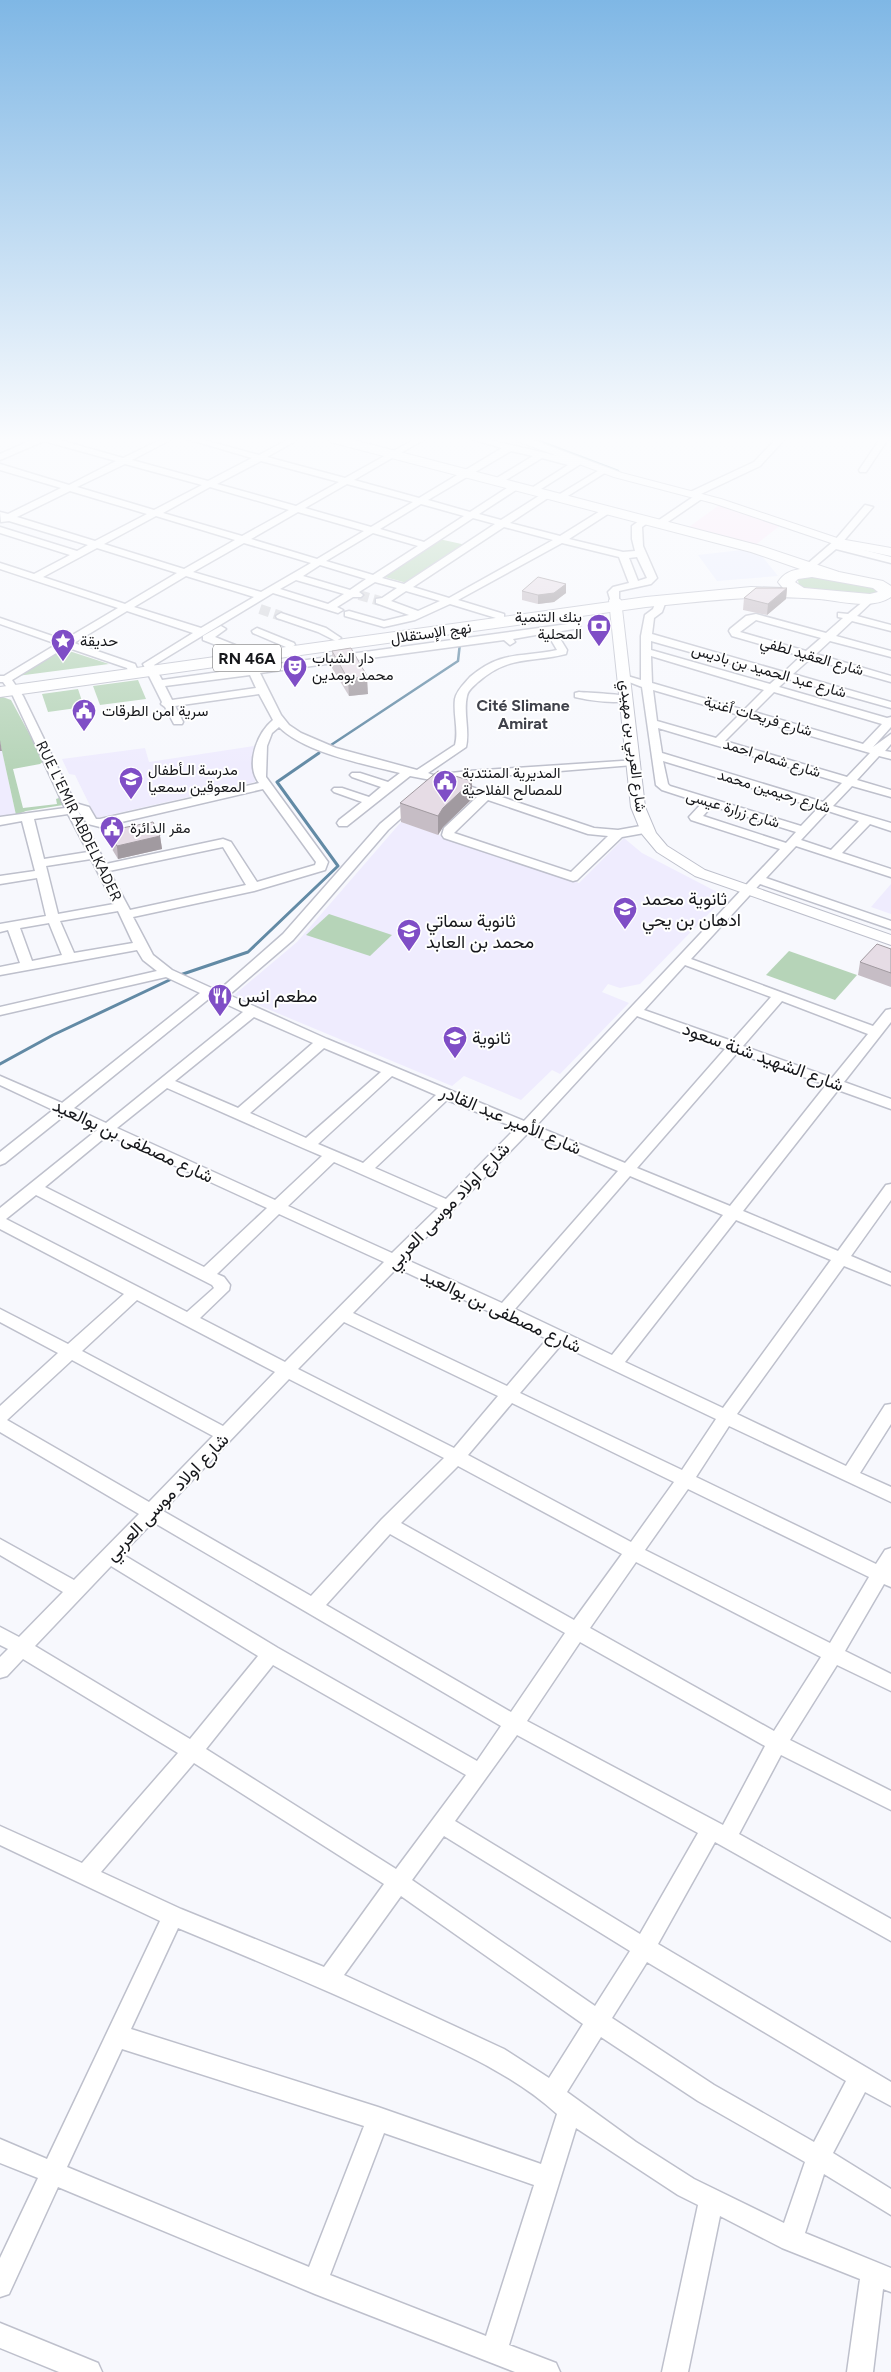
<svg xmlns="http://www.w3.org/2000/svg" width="891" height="2372" font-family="Figtree,Vazirmatn,sans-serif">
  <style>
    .built { fill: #ebeefe }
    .education { fill: #efecfe }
    .medical { fill: #fbe8f8 }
    .green { fill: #b6d4b8 }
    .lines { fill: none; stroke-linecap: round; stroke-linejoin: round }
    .stream-far1 { stroke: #628aa5; stroke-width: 2.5 }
    .stream { stroke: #628aa5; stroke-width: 3 }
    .minor-tunnel { stroke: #d5d6db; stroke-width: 10; stroke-dasharray: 10 5; stroke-linecap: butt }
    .minor-casing { stroke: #bec0cc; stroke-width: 3 }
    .tertiary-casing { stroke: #bec0cc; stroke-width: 2 }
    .primary-casing { stroke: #bec0cc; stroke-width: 2 }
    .minor { fill: #fff; fill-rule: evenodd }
    .tertiary { fill: #fff; fill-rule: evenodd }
    .primary { fill: #fff; fill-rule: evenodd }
    .wall { fill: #c6bdc5 }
    .shaded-wall { fill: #a19aa0 }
    .building { fill: #e6dce5; stroke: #a19aa0 }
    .labels { text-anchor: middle; stroke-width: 4; stroke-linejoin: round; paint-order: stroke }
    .far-poi-label { font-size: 15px; fill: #16171b; stroke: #fff; text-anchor: start }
    .far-street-label { font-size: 15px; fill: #16171b; stroke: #fff }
    .shield { fill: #fff; stroke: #5c5d5f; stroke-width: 1 }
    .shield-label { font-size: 16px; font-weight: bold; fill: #16171b }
    .far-quarter-label { font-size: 16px; font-weight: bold; fill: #40424b; stroke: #fff }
    .poi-label { font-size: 18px; fill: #16171b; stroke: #fff; text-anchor: start }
    .street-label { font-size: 18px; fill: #16171b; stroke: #fff }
  </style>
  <rect width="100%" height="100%" fill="#f7f8fd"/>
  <polygon class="built" points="742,550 762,556 778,576 717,581 698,555"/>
  <g class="education">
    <polygon points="254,746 255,782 96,818 75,775 69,774 62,759 145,748 149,762"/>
    <polygon points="0,751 2,751 16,815 0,817"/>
    <polygon points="401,822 579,883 624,838 642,853 721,894 723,899 640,984 620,988 608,984 602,992 629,1003 560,1074 552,1070 521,1100 464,1076 452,1086 234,995 297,942"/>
    <polygon points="891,884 891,914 871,907"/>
  </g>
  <polygon class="medical" points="722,503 782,524 754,546 689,527"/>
  <g class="green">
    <polygon points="439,539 466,545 407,583 381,576"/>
    <polygon points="809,575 859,583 876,589 876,592 874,594 818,593 799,586 798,580"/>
    <polygon points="63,649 109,664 17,676"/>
    <polygon points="138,680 146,699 100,705 93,686"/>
    <polygon points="78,689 84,707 48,712 42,694"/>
    <polygon points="0,696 11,700 44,761 40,764 13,769 23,808 57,804 56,799 59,798 63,805 26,811 16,815 0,742"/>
    <polygon points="329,914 392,935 370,956 306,935"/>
    <polygon points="789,951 857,975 835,1000 766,975"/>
  </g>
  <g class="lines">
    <g class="stream-far1">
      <polyline points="534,439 618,471"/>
      <polyline points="331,745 458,661 461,634"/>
    </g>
    <polyline class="stream" points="0,1064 53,1035 180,975 248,952 338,866 277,782 319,753"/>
    <g class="minor-tunnel">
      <polyline points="359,595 380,601"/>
      <polyline points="260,609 281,616"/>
    </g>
    <defs>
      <g id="minor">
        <path d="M34 439H56L123 458 162 439H172L132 460 208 481 252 458 187 439H200L259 455 289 439H299L267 457 345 478 415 439H425L354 480 419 498 502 448 471 439H485L584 462 533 494 529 491 530 489 568 465 542 458 501 483H495V479L533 456 511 451 428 500 470 512 513 484H519V488L479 514 501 520 545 492H551V496L510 523 560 536 605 508H611V512L569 539 623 552 635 551 632 539V526L643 518H649V522L642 527 643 546 657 578 651 584 619 591V602H611L608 592 613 587 629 583 619 557 562 543 458 600 504 614V618H496L450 604 415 620 384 627 345 616V612L349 611 384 621 409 615 376 603V599L382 598 397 588 375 582 359 592 363 595 361 597H353L337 607 343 610 338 613 273 593 154 665 162 680 568 624 561 614 562 612H570L580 626 579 628 556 632 567 650 566 654C530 663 509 655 478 682 474 686 468 690 467 696 463 713 470 730 466 747L428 773 433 775 469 771 637 760 639 762 633 765 451 780 594 828 618 830 646 825 650 826 652 829 650 832 622 837 577 880 573 881 444 838 442 835 444 828 478 796 431 780 410 776 347 826H339L337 823 339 820 362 802 334 792 332 790 334 788H342L369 797 381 787 352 777 350 775 352 773H360L388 782 400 773C364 764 305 753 279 727L272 733 267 746 266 777 328 862 325 870 254 891 133 917 153 955 172 970 218 991 283 934 380 824 411 798H419L421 800 419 802 388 830 293 940 229 995 327 1039 524 1121 780 849 691 820 689 817 702 803 662 790 656 785 642 687 619 678 624 675 641 680V636L645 615 653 609 657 599H665L666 601 662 612 654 618 652 634 784 672 801 656 732 636 729 631 730 629 746 616 756 614 826 633 843 618 838 617V613L848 614 870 596 875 599 857 616 891 625V631L852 621 836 636 891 651V657L830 641 816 654 891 676V682L810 659 793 674 891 702V708L788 679 779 687 887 718 891 717V727L873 747 891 734V744L885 751 891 752V759L879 756 857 780 891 790V797L852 786 833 806 891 823V831L870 824 842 853 891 869V877L796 846 766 878 891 921V929L760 884 691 959 873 1026 886 1010 891 1009V1022L844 1082 891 1099V1109L838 1090 743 1211 838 1251 886 1185 891 1184V1200L851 1256 891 1273V1285L844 1266 737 1414 846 1466 885 1405 891 1404V1424L860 1473 891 1487V1502L729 1426 696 1477 876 1564 885 1550 891 1548V1587L884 1584 845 1651 891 1674V1691L837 1665 790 1740 891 1791V1810L781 1755 739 1834 891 1919V1941L715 1842 658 1944 891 2082V2106L865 2092 833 2153 891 2189V2215L824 2174 805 2233 891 2268V2292L883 2289 873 2372H847L860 2279 782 2248 720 2216 688 2372H662L698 2205 678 2195 576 2128 509 2345 556 2363 560 2372H515L315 2294 58 2187 9 2294 0 2297V2258L38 2178 0 2163V2139L47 2159 160 1921 0 1845V1826L82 1863 178 1753 23 1659 7 1676 0 1678V1657L8 1649 0 1645V1627L19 1637 63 1592 0 1555V1539L74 1580 139 1514 0 1432V1406L58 1353 0 1322V1309L68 1344 124 1294 0 1229V1208L97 1130 65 1115 5 1163 0 1165V1152L53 1110 0 1085V1076L62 1103 200 993 166 977 0 1015V1007L157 971 143 960 137 950 0 975V967L20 963 8 930 0 932V924L46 916 37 878 0 884V876L35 871 22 821 0 825V817L65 808 13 696 3 682H0V676H4L57 644 0 624V618L64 640 118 608 0 569V563L34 574 70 555 0 533V527L77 551 88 545 9 521 1 522 0 512 8 514 61 488 0 470V464L69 485 116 461 44 441 0 460V454ZM261 461 339 482 296 506 217 484ZM125 464 202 485 154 510 77 487ZM347 484 413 502 371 527 305 508ZM210 487 289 510 242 536 163 513ZM70 491 147 514 95 541 17 517ZM421 504 464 516 424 542 380 529ZM298 512 364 531 317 559 251 539ZM156 516 235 540 184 569 104 544ZM473 518 495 524 404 584 382 578ZM504 527 553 540 449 598 413 587ZM373 533 418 546 373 575 326 561ZM244 543 311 563 261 592 193 572ZM97 548 177 573 125 604 43 577ZM637 557 647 578 638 581 629 558ZM320 565 366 579 350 590 303 576ZM186 576 254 597 201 628 134 607ZM296 580 344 594 328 604 280 589ZM406 591 440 601 418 611 391 601ZM127 611 193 633 143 664 162 702 161 704 165 707 174 724H182L183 722 175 706 259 694 273 720C257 733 245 765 259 783L100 819H96L89 807 75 803 23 696 12 680 66 647 127 668 130 675H138L139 673 135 664 74 643ZM756 620 821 638 806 651 740 632ZM547 633 557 650C520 658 502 650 470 677 464 684 457 690 455 699 453 715 459 730 455 745L417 770 336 748 301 733 289 725 281 715 260 673 504 640 510 645 515 642 513 639ZM651 641 778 677 770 684 651 650ZM651 656 764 690 744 710 652 683ZM250 675 256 688 172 700 165 686ZM653 690 739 715 716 738 657 721ZM774 692 882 724 863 744 754 712ZM748 718 870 753 847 777 725 741ZM658 728 842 783 823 802 662 753ZM663 761 818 808 801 826 670 786 668 784ZM263 789 316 862 315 865 257 882 231 842 223 839 106 864 78 811 88 824 100 827ZM488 800 588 834 608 836 571 872 454 833ZM712 806 796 832 786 843 703 816ZM828 811 859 821 831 850 801 840ZM68 814 88 852 44 859 34 819ZM223 847 246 885 130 910 109 871ZM91 859 114 904 58 914 46 866ZM118 911 133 943 74 953 60 921ZM49 923 62 955 32 961 20 928ZM685 965 771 997 732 1041 644 1010ZM211 997 243 1012 106 1123 74 1108ZM782 1001 868 1034 832 1078 743 1046ZM637 1016 725 1049 625 1163 536 1126ZM254 1017 313 1043 238 1108 175 1081ZM324 1048 381 1072 306 1138 250 1113ZM737 1053 826 1085 730 1206 637 1168ZM392 1076 436 1095 363 1163 318 1144ZM167 1088 303 1148 322 1156 275 1200 117 1128ZM447 1100 516 1128 446 1199 375 1168ZM528 1133 618 1171 502 1303 405 1259ZM108 1135 267 1208 204 1267 45 1187ZM334 1162 438 1208 392 1253 288 1206ZM630 1176 723 1215 612 1355 515 1309ZM36 1195 212 1285 214 1288 187 1312 6 1219ZM279 1214 384 1262 285 1362 200 1318 229 1290 230 1285 224 1277 217 1274ZM736 1220 831 1260 723 1408 625 1362ZM397 1268 547 1339 507 1386 353 1313ZM137 1300 275 1372 223 1426 82 1351ZM344 1322 498 1396 454 1448 298 1369ZM561 1345 716 1419 682 1470 520 1393ZM72 1360 213 1436 149 1502 7 1420ZM289 1379 444 1458 382 1519 311 1596 163 1511ZM512 1403 674 1482 631 1542 468 1455ZM458 1466 622 1554 574 1620 401 1523ZM688 1489 869 1577 830 1643 645 1550ZM153 1522 501 1726 477 1761 278 1648 122 1554ZM390 1534 565 1633 511 1712 326 1605ZM636 1562 821 1657 774 1731 590 1628ZM111 1566 258 1656 190 1739 35 1646ZM580 1642 765 1746 723 1825 527 1721ZM273 1665 466 1775 396 1869 206 1749ZM517 1735 698 1833 640 1934 455 1821ZM194 1763 384 1884 324 1967 181 1909 101 1872ZM444 1836 630 1951 595 2006 412 1880ZM401 1896 583 2024 549 2078 504 2049 344 1975ZM178 1928C256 1960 333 1993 409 2028 461 2052 514 2075 557 2114L541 2164 378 2107 131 2029ZM647 1962 846 2081 814 2142 714 2085 612 2018ZM601 2037 698 2101 805 2162 784 2223 694 2179 636 2142 567 2092ZM122 2049 364 2126 309 2267 67 2167ZM384 2133 534 2185 486 2336 330 2275Z"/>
        <polygon points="776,439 785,439 760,466 701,494 705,496 703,498 662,526 656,526 656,522 693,497 689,494 690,492 754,462"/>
        <polygon points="880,439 888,439 866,472 860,472 859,470"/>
        <polygon points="601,469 608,471 563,499 555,497"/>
        <polygon points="865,505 873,507 841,544 891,557 891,563 836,549 805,575 799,575 799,571 835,540"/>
        <polygon points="281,613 326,628 341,638 336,641 318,632 277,618 276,616"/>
        <polygon points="221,626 226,629 215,637 245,649 245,653 237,653 203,640 203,636"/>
        <polygon points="257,628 294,643 295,645 290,648 286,647 253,633 252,631"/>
        <path d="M579 692C589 693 627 694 631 698 623 706 587 700 575 697V693Z"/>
        <polygon points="0,2323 98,2363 102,2372 59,2372 0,2348"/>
      </g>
      <g id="tertiary">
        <polygon points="516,439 530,439 622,473 721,499 840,539 891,548 891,556 834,544 713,503 614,477 517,441"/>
        <polygon points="615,596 621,600 645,807 656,833 667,846 705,870 891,935 891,945 695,876 657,852 642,834 631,807 609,600"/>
      </g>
      <path id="primary" d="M328 439H350L761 546 839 572 883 581 891 586V597C872 610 841 601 819 599 761 594 704 601 646 607L0 697V687L646 597 751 587 783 588 778 582C784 573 790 571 800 569L751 552 330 442ZM812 577 873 588 878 592 870 594 804 588 795 582 798 579Z"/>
    </defs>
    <use href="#minor" class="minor-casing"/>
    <use href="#tertiary" class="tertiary-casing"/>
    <use href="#primary" class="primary-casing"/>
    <use href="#minor" class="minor"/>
    <use href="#tertiary" class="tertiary"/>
    <use href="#primary" class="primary"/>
  </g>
  <g class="wall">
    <polygon points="787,588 786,599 767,615 743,610 744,598"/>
    <polygon points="522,591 566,593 554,602 538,604 522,600"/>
    <polygon points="332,651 368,694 349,696 332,668"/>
    <polygon points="472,781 472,799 443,827 438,835 401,822 400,803"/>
    <polygon points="105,828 122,828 160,836 162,849 118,859 107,841"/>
    <polygon points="891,949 891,987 858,975 860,962"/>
  </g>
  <g class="shaded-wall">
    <polygon points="566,584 566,593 554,602 538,604 538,595"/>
    <polygon points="787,588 786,599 767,615 768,604"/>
    <polygon points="367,676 368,694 349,696 348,679"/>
    <polygon points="0,740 2,751 0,751"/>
    <polygon points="472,781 472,799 443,827 438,835 438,816 443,808"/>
    <polygon points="160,836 162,849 118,859 117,846"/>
  </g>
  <g class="building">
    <polygon points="538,577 566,584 554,593 538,595 522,591"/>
    <polygon points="756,588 787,588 768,604 744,598"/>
    <polygon points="351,648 367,676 348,679 332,651"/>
    <polygon points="438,771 472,781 443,808 438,816 400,803"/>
    <polygon points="153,822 160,836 117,846 105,828 121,825 122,828"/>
    <polygon points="877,944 891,949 891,973 860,962"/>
  </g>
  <linearGradient id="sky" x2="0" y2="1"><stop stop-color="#7fb7e5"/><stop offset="0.57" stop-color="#fbfcfe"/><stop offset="1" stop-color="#fbfcfe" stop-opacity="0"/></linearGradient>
  <rect width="891" height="771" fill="url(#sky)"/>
  <defs>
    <symbol id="bank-pin" viewBox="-11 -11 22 30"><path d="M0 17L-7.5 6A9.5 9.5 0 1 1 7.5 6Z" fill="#7f4ec6" stroke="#fff"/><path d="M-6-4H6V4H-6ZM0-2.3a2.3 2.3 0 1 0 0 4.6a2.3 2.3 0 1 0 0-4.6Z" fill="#fff"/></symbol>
    <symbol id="sight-pin" viewBox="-11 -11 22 30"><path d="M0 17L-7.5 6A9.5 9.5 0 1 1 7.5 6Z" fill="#7f4ec6" stroke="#fff"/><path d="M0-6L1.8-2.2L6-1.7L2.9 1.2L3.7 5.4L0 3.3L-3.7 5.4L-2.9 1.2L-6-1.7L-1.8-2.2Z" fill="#fff"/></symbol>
    <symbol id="theatre-pin" viewBox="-11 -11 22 30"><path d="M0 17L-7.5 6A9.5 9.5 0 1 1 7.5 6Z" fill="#7f4ec6" stroke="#fff"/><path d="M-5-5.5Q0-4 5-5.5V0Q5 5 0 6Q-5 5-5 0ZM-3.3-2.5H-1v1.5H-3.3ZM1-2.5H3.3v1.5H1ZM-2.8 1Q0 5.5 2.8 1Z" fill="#fff"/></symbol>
    <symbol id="civic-pin" viewBox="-11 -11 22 30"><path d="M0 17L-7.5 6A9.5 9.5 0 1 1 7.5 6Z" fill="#7f4ec6" stroke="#fff"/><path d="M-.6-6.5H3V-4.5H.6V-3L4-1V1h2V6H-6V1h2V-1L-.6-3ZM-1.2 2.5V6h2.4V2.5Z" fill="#fff"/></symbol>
    <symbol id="school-pin" viewBox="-11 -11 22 30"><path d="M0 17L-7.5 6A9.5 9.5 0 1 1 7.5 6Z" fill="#7f4ec6" stroke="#fff"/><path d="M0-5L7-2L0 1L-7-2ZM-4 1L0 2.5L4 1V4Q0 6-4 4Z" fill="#fff"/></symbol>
    <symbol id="restaurant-pin" viewBox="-11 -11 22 30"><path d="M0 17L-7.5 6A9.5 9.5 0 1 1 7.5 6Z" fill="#7f4ec6" stroke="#fff"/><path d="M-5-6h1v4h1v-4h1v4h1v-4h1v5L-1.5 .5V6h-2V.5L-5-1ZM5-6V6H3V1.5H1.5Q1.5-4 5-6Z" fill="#fff"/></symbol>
  </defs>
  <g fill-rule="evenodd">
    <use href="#bank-pin" x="585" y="612" width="28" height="38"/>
    <use href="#sight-pin" x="49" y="627" width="28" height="38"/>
    <use href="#theatre-pin" x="281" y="653" width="28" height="38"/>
    <use href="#civic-pin" x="70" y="697" width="28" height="38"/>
    <use href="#school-pin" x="117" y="765" width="28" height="38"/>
    <use href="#civic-pin" x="431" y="768" width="28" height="38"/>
    <use href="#civic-pin" x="98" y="814" width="28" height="38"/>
    <use href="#school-pin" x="611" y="895" width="28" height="38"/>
    <use href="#school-pin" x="395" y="917" width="28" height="38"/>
    <use href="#restaurant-pin" x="206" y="982" width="28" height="38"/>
    <use href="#school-pin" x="441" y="1024" width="28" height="38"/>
  </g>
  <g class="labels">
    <g class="far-poi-label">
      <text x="582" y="622" text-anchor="end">بنك التنمية<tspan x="582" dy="17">المحلية</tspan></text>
      <text x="80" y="646">حديقة</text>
      <text x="312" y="663">دار الشباب<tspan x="312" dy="17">محمد بومدين</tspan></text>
      <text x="102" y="716">سرية امن الطرقات</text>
      <text x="148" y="775">مدرسة الـأطفال<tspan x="148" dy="17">المعوقين سمعيا</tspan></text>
      <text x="462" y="778">المديرية المنتدبة<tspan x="462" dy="17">للمصالح الفلاحية</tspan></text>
      <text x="130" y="833">مقر الدائرة</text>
    </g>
    <g class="far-street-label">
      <text transform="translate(431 633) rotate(-8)" y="5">نهج الإستقلال</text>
      <text transform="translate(812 656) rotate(16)" y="5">شارع العقيد لطفي</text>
      <text transform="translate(769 671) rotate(16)" y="5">شارع عبد الحميد بن باديس</text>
      <text transform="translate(758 716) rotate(16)" y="5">شارع فريحات ٱغنية</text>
      <text transform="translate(633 746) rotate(83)" y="5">شارع العربي بن مهيدي</text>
      <text transform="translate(772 758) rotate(17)" y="5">شارع شمام احمد</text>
      <text transform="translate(774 791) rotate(17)" y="5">شارع رحيمين محمد</text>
      <text transform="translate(733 809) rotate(17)" y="5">شارع زرارة عيسى</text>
      <text transform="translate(79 821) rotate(64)" y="5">RUE L'EMIR ABDELKADER</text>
    </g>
    <rect class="shield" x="213" y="644.5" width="68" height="27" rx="4"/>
    <g class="shield-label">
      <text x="247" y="664">RN 46A</text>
    </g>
    <g class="far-quarter-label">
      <text x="523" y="711">Cité Slimane<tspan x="523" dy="18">Amirat</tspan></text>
    </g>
    <g class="poi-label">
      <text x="642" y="905">ثانوية محمد<tspan x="642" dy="21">ادهان بن يحي</tspan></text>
      <text x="426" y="927">ثانوية سماتي<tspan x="426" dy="21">محمد بن العابد</tspan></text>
      <text x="238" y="1002">مطعم انس</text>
      <text x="472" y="1044">ثانوية</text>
    </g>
    <g class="street-label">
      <text transform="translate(763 1057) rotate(20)" y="6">شارع الشهيد شنة سعود</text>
      <text transform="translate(511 1120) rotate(23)" y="6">شارع الأمير عبد القادر</text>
      <text transform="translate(133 1141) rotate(25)" y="6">شارع مصطفى بن بوالعيد</text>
      <text transform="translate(448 1206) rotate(-46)" y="6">شارع اولاد موسى العربي</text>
      <text transform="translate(501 1311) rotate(25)" y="6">شارع مصطفى بن بوالعيد</text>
      <text transform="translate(167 1497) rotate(-46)" y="6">شارع اولاد موسى العربي</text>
    </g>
  </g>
</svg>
